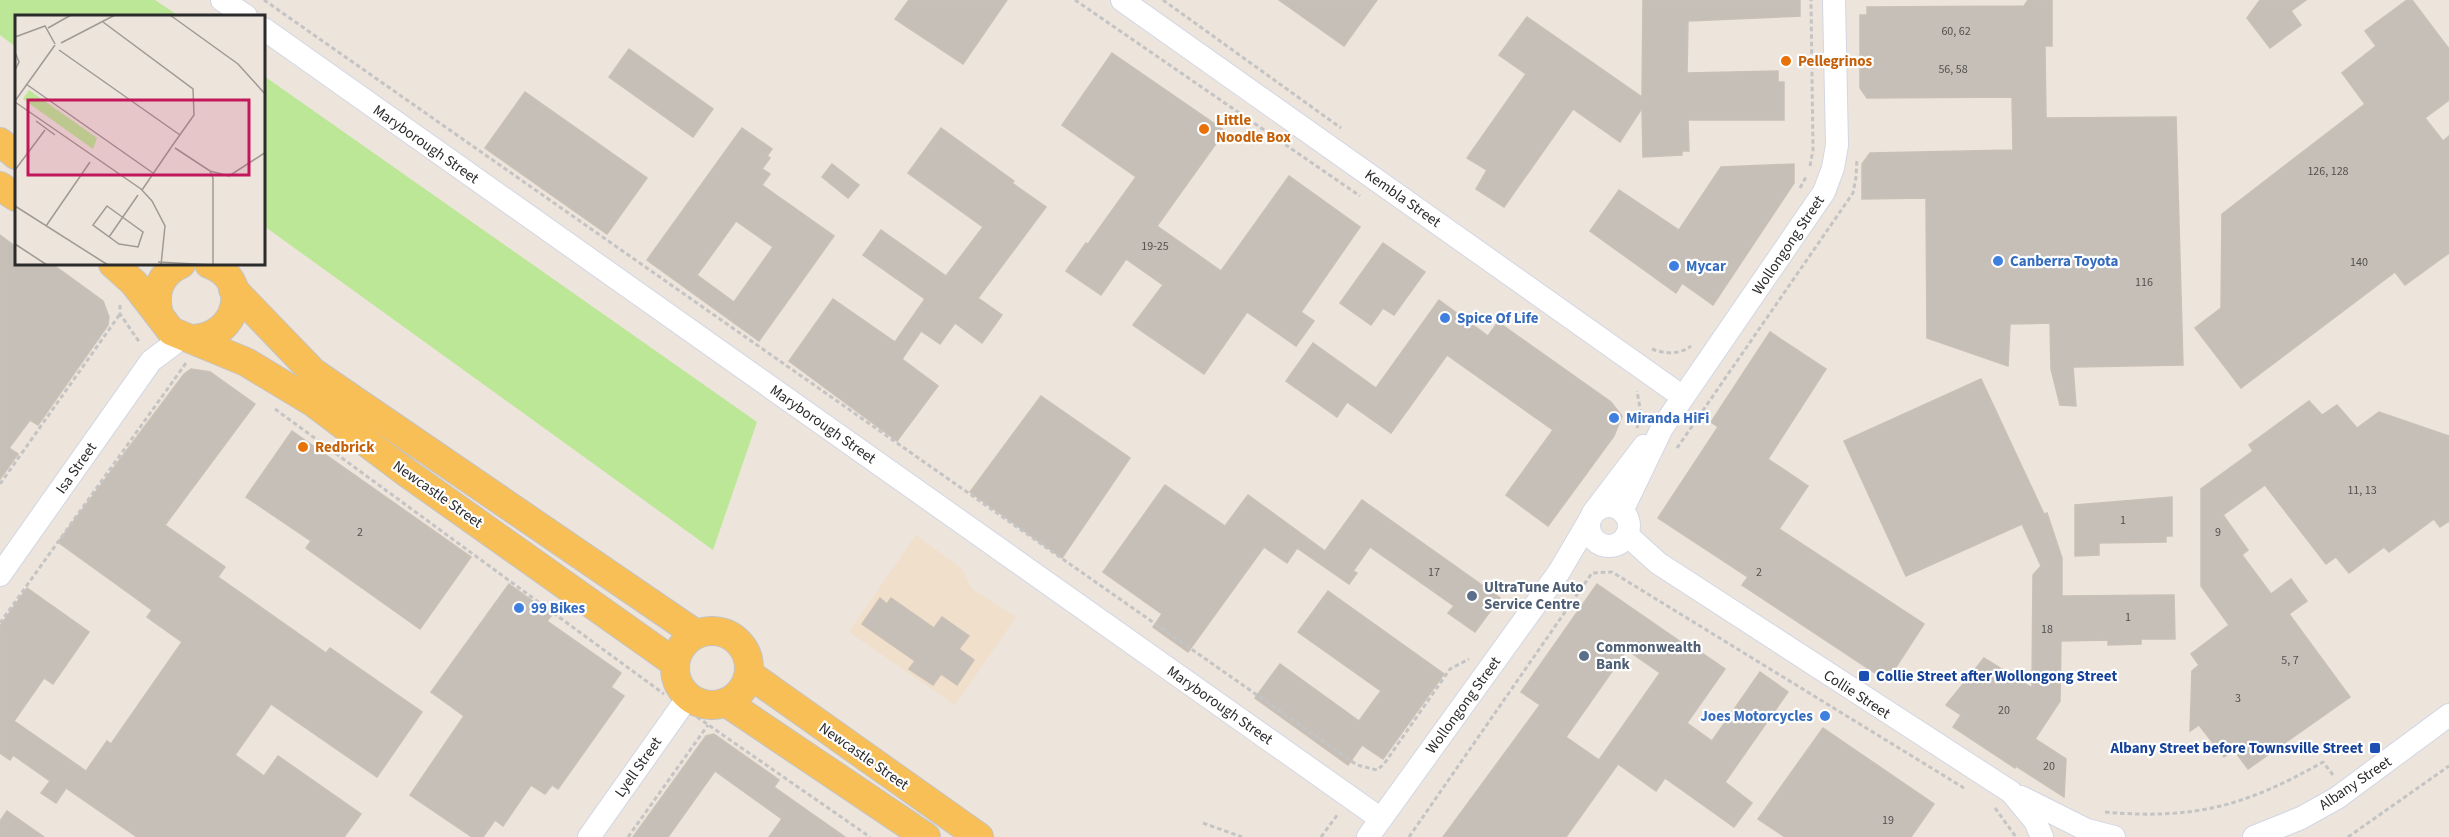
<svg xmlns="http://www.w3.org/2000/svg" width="2449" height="837" font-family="'Source Sans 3',sans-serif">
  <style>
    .education { fill: #f0dfcb }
    .green { fill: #bbe796 }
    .building { fill: #c6bfb8; stroke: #c9c0b6; stroke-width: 1.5; fill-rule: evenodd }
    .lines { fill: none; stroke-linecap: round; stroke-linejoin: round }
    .minor-casing { stroke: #d1d7e4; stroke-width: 24 }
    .major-casing { stroke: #c4c4c4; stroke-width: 30 }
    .path { stroke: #c4c4c4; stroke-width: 3; stroke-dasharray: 4.5 3; stroke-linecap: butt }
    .minor { stroke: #fff; stroke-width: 22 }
    .major { stroke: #f8bf57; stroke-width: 28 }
    .food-dot { fill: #e8710a; stroke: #fff; stroke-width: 2 }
    .shop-dot { fill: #3f7fe0; stroke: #fff; stroke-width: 2 }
    .service-dot { fill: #5c6f8a; stroke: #fff; stroke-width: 2 }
    .transit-dot { fill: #1a4fb4; stroke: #fff; stroke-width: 2 }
    .labels { text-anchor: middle; stroke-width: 4.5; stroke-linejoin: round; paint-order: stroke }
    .number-label { font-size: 12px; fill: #52504e }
    .food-label { font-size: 15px; font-weight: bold; fill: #c56008; stroke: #fff; text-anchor: start }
    .street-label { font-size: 15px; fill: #2b2b2b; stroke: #fff }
    .shop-label { font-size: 15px; font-weight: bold; fill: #366cbe; stroke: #fff; text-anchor: start }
    .service-label { font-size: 15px; font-weight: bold; fill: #4e5e75; stroke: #fff; text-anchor: start }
    .transit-label { font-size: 15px; font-weight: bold; fill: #164399; stroke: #fff; text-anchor: start }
    .inset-road { fill: none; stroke: #9f9a95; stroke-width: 1.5 }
    .view { fill: #c2185b; fill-opacity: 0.15; stroke: #c2185b; stroke-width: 3 }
    .inset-edge { fill: none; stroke: #2b2b2b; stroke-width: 3 }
  </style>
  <rect width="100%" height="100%" fill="#ede4dc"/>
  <polygon class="education" points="916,535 962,569 972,589 1016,617 955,705 849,632"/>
  <g class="green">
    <polygon points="0,0 155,0 179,16 16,16 16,47 0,35"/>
    <polygon points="264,76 757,422 713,550 264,226"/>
  </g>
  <g class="building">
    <polygon points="909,0 1007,0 963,64 895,19"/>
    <polygon points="1279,0 1377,0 1344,46"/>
    <polygon points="1643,0 1800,0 1800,16 1688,21 1687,73 1778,71 1778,82 1784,82 1784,120 1688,120 1689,151 1682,151 1682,155 1643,157 1642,108 1620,142 1573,109 1504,207 1476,189 1487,170 1467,158 1526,74 1499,55 1527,17 1642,97"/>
    <polygon points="2028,0 2052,0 2052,46 2045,46 2046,118 2176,117 2183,365 2073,367 2076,406 2060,405 2051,369 2050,323 2010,324 2008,366 1927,338 1926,198 1862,199 1862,164 1870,153 2013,150 2012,97 1867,98 1860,88 1860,15 1867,15 1867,7 2024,6"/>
    <polygon points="2260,0 2306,0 2291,11 2301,25 2270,48 2247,18"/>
    <polygon points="2407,0 2412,0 2449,49 2449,100 2425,118 2443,141 2449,136 2449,253 2405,285 2395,272 2241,388 2195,328 2221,308 2222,214 2365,104 2342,73 2376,46 2365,31"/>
    <polygon points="629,49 713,109 693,137 609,77"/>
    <polygon points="1112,53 1225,131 1157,226 1221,271 1289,176 1360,227 1301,312 1314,321 1296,346 1247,312 1204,374 1133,325 1163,285 1126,259 1101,295 1066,271 1086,243 1088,244 1136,177 1062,125"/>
    <polygon points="525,92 647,178 607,234 485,148"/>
    <path d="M742 128 772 149 767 156 770 158 762 169 770 174 762 185 834 236 759 341 647 260ZM736 221 773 247 734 302 697 275Z"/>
    <polygon points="941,128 1014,181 1012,183 1046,207 978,298 1002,315 982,343 955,323 940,344 921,331 902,359 938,386 897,441 789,361 833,299 895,342 925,299 863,255 881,230 946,276 983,227 908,173"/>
    <polygon points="832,164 859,185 848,198 822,177"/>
    <polygon points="1794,164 1794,183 1713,305 1682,283 1676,293 1590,231 1619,190 1679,230 1721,167"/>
    <polygon points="0,235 16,247 16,264 52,264 103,301 109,317 108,325 38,425 30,420 9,448 18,454 0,479"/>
    <polygon points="1383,243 1425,272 1394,315 1383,308 1371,325 1340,303"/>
    <polygon points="1439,300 1488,336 1498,322 1611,402 1622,416 1614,436 1548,526 1506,495 1553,430 1447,355 1391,433 1347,402 1337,417 1286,381 1313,343 1376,388"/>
    <polygon points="1770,332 1826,369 1768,459 1808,486 1779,529 1924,624 1887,681 1742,585 1748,577 1658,518 1718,427 1711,422"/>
    <polygon points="191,369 210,372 255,404 165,525 225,567 218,577 326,653 330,648 422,712 377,777 271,704 235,755 264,776 278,756 361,814 344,837 137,837 66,788 56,803 41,793 50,781 13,755 10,760 0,753 0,626 27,588 89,632 53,684 44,678 14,721 86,771 107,741 111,744 182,642 147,617 152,610 58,542 184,374"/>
    <polygon points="1981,379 2044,514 2047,513 2062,558 2062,596 2174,595 2175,639 2141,639 2141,644 2108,645 2108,640 2061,641 2060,701 2035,739 2066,759 2064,797 2016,766 2015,768 1953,727 1961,715 1946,705 1984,658 2032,688 2033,575 2041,566 2022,524 1906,576 1844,441"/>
    <polygon points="1041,396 1130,458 1062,558 970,492"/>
    <polygon points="2309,401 2322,415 2337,405 2357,428 2379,412 2449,436 2449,521 2440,527 2434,519 2389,552 2384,547 2349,573 2336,557 2326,564 2265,485 2223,515 2248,550 2242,555 2271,594 2291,579 2307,601 2289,614 2350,697 2248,769 2234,750 2224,757 2199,725 2190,731 2192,671 2199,665 2191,654 2229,625 2201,586 2201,489 2253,451 2249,445"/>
    <polygon points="292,431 471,557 420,629 306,548 311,541 246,497"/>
    <polygon points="1165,485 1225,526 1248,495 1325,551 1362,500 1500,598 1475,632 1448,613 1454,606 1370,547 1353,571 1357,573 1349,584 1297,548 1287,563 1264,547 1188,652 1153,627 1162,614 1103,572"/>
    <polygon points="2172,497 2172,536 2166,536 2166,542 2099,543 2099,555 2075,556 2075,505"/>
    <polygon points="509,584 552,615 547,621 621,673 611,687 624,696 558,789 552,785 545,794 531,785 503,826 495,820 483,837 472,837 410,795 464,716 431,692"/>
    <path d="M1597 584 1681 642 1683 640 1725 669 1687 723 1712 741 1760 672 1788 692 1725 782 1752 803 1734 827 1665 778 1656 791 1618 764 1566 837H1443L1540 705 1521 692ZM1627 650 1660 673 1599 760 1566 737Z"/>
    <polygon points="1328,591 1444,674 1383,759 1362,745 1348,765 1255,698 1280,664 1359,721 1381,691 1298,632"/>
    <polygon points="880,598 887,604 891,598 934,628 942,617 969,636 959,649 974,660 957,685 941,674 933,685 909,669 915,661 862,624"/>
    <polygon points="1823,728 1934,804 1911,837 1785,837 1758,819"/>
    <polygon points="714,734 779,780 774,787 845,837 769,837 782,819 715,771 668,837 633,837 706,736"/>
    <polygon points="7,811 44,837 0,837 0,821"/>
  </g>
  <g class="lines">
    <defs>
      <g id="minor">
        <polyline points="222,0 246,16"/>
        <polyline points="1122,0 1683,397"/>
        <polyline points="264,29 1381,819"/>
        <circle cx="1609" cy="526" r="20"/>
        <polyline points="1622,511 1662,428 1824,192 1833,168 1837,145 1834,0"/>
        <polyline points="1593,513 1644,446"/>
        <polyline points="1627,535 1658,563 2011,792 2035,821 2042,837"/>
        <polyline points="0,575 151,361 183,337"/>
        <polyline points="2021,797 2087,830 2114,837"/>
        <polyline points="589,837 688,697"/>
        <polyline points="1368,837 1559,572 1589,521"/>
        <polyline points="2254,837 2301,818 2337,798 2449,715"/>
      </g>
      <g id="major">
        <polyline points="0,142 16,155"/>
        <polyline points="0,186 16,197"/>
        <polyline points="113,264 134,283 171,331 246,362 314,403 407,473 675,663"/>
        <polyline points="233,289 313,372 696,634"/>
        <path d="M159 314C153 292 161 273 181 264"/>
        <path d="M193 339C239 337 252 279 209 264"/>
        <circle cx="712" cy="668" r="37"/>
        <polyline points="749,674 979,837"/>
        <polyline points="727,703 926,837"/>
      </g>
    </defs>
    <use href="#minor" class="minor-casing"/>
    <use href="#major" class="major-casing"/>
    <g class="path">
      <polyline points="264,0 1357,765 1377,770 1384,764 1450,669 1469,659"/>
      <polyline points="1075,0 1360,196"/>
      <polyline points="1163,0 1341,128"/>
      <polyline points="1810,166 1813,150 1811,0"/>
      <polyline points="1800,188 1807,175"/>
      <polyline points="120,305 120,314 140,343"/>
      <path d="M1652 349C1665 354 1679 355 1691 346"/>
      <polyline points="275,409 664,694"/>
      <polyline points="1637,428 1641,414 1637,391"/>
      <polyline points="1677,448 1853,193 1856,177 1857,158"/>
      <polyline points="0,484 120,314"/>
      <polyline points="0,623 186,363"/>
      <polyline points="697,717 870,837"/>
      <polyline points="1995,808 2016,837"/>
      <path d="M2105 812C2195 820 2245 806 2323 762L2333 775"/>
      <polyline points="1203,823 1242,837"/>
      <polyline points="628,837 708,725"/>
      <polyline points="1321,837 1338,814"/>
      <polyline points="1409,837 1592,573 1612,572 1964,788"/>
      <polyline points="2348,837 2449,766"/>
    </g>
    <use href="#minor" class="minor"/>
    <use href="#major" class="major"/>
  </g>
  <g class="food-dot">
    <circle cx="1786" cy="61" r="6"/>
    <circle cx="1204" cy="129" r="6"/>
    <circle cx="303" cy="447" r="6"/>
  </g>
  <g class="shop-dot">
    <circle cx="1998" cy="261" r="6"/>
    <circle cx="1674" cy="266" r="6"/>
    <circle cx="1445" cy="318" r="6"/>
    <circle cx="1614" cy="418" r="6"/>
    <circle cx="519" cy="608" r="6"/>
    <circle cx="1825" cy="716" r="6"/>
  </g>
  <g class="service-dot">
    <circle cx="1472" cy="596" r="6"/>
    <circle cx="1584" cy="656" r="6"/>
  </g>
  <g class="transit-dot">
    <rect x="1858" y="670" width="12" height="12" rx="3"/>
    <rect x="2369" y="742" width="12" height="12" rx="3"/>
  </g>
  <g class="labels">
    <g class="number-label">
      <text x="1956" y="35">60, 62</text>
      <text x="1953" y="73">56, 58</text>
      <text x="2328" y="175">126, 128</text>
      <text x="1155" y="250">19-25</text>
      <text x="2359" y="266">140</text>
      <text x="2144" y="286">116</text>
      <text x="2362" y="494">11, 13</text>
      <text x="2123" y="524">1</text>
      <text x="360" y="536">2</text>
      <text x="2218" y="536">9</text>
      <text x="1434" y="576">17</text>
      <text x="1759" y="576">2</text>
      <text x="2128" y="621">1</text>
      <text x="2047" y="633">18</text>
      <text x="2290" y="664">5, 7</text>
      <text x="2238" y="702">3</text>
      <text x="2004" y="714">20</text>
      <text x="2049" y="770">20</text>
      <text x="1888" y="824">19</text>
    </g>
    <g class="food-label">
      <text x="1798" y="66">Pellegrinos</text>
      <text x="1216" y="125">Little<tspan x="1216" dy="17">Noodle Box</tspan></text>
      <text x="315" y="452">Redbrick</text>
    </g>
    <g class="street-label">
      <text transform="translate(426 144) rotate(35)" y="5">Maryborough Street</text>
      <text transform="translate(1403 198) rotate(35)" y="5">Kembla Street</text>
      <text transform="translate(1788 245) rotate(-56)" y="5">Wollongong Street</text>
      <text transform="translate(823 424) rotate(35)" y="5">Maryborough Street</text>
      <text transform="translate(76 468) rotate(-55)" y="5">Isa Street</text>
      <text transform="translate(438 494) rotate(35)" y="5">Newcastle Street</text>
      <text transform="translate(1857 694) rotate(33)" y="5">Collie Street</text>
      <text transform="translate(1220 705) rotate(35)" y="5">Maryborough Street</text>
      <text transform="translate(1463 705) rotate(-54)" y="5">Wollongong Street</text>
      <text transform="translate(864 756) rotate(35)" y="5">Newcastle Street</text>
      <text transform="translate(638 767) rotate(-55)" y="5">Lyell Street</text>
      <text transform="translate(2355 783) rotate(-34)" y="5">Albany Street</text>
    </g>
    <g class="shop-label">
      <text x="2010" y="266">Canberra Toyota</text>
      <text x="1686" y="271">Mycar</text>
      <text x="1457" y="323">Spice Of Life</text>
      <text x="1626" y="423">Miranda HiFi</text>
      <text x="531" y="613">99 Bikes</text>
      <text x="1813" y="721" text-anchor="end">Joes Motorcycles</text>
    </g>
    <g class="service-label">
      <text x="1484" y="592">UltraTune Auto<tspan x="1484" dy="17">Service Centre</tspan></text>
      <text x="1596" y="652">Commonwealth<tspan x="1596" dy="17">Bank</tspan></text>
    </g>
    <g class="transit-label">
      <text x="1876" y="681">Collie Street after Wollongong Street</text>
      <text x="2363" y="753" text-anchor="end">Albany Street before Townsville Street</text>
    </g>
  </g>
  <g transform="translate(15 15)">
    <rect width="250" height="250" fill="#ede4dc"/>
    <path d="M14 75 82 123 78 134 8 84Z" fill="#bbe796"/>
    <path class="inset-road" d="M155 0 223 49 251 80M88 7 178 74 179 100 157 131M33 13 56 0M0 22 30 11 40 29M46 28 100 0M44 35 165 120M0 37 4 47 0 55M11 69 138 158M0 86 40 30M0 87 126 174 137 186 150 211 146 250M21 106 40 120M160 133 195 156 214 161M0 155 30 115M195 156 198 163V250M214 161 251 137M127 175 157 131M0 191 93 250M92 191 128 217 123 232 104 229 78 210ZM31 211 75 147M94 222 123 180M0 229 32 250M143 247 198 250"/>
    <path class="view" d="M13 85H234V160H13Z"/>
    <rect width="250" height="250" class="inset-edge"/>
  </g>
</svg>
